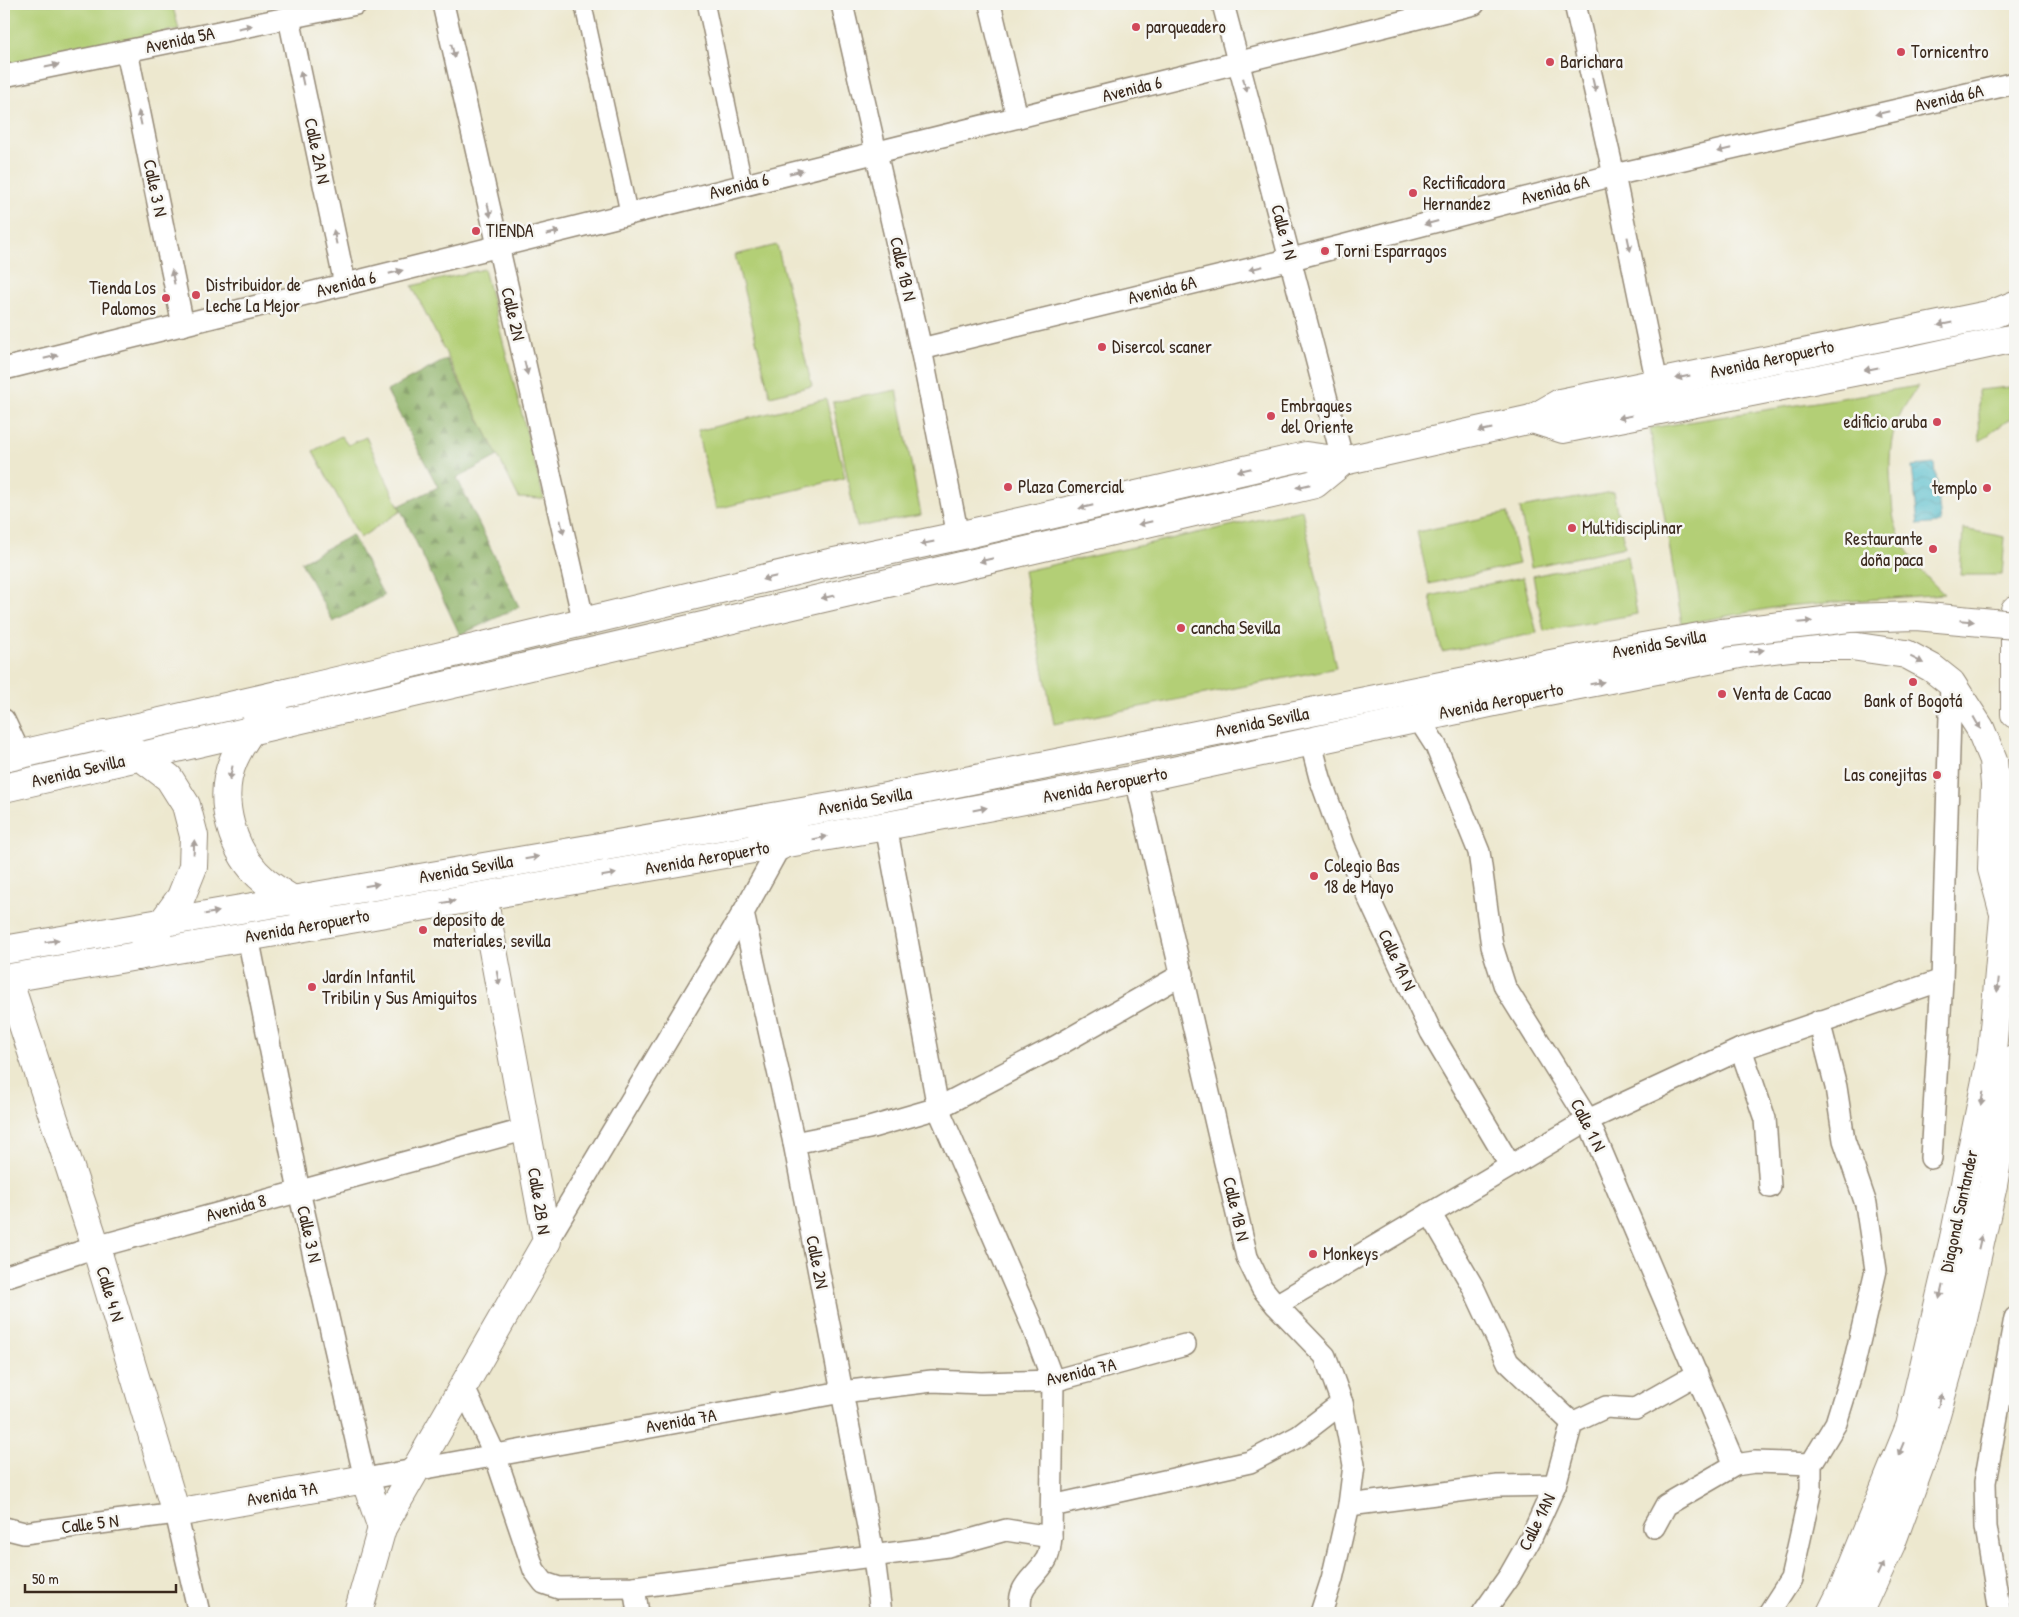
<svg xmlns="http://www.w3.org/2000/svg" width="2019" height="1617" font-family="'Patrick Hand',sans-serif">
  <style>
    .forest { fill: url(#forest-firs); stroke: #646e42 }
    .park { fill: #b3cf76; stroke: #777c4a }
    .water { fill: url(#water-waves); stroke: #467274 }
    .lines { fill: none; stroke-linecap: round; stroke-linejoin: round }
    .pedestrian-casing { stroke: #948976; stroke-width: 19 }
    .minor-casing { stroke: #948976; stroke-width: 24 }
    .tertiary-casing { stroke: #948976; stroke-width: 30 }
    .secondary-casing { stroke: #948976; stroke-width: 30 }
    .primary-casing { stroke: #948976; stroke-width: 30 }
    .pedestrian { stroke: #fff; stroke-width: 16 }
    .minor { stroke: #fff; stroke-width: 21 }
    .tertiary { stroke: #fff; stroke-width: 28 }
    .secondary { stroke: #fff; stroke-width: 28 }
    .primary { stroke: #fff; stroke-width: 28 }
    .secondary-bridge-casing { stroke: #948976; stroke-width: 30; stroke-linecap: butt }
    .secondary-bridge { stroke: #fff; stroke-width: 28 }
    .oneway { fill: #a79f9a }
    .poi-dot { fill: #d1495b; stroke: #f6f6f2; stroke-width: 2 }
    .labels { text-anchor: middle; stroke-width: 5; stroke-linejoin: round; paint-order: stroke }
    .poi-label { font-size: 18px; fill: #3b2a1e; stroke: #f6f6f2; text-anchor: start }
    .street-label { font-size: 18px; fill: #3b2a1e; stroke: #f6f6f2 }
  </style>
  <defs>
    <pattern id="forest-firs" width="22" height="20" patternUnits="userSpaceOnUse" patternTransform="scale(1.25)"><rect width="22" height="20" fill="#8eb267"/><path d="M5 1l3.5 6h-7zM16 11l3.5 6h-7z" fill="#759154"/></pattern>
    <pattern id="water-waves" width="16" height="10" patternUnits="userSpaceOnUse" patternTransform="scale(1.25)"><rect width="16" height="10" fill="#50bbcb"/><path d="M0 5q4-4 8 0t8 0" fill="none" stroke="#4498a4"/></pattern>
  </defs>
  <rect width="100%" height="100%" fill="#f6f6f2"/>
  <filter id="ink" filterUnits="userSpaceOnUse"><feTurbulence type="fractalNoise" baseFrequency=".02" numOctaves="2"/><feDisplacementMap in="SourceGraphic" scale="10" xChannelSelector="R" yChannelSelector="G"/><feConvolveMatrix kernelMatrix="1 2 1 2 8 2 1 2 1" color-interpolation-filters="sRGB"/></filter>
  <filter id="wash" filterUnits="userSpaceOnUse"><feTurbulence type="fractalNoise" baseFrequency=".0096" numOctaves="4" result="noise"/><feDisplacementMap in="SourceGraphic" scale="20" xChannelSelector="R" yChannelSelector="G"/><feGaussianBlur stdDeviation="1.12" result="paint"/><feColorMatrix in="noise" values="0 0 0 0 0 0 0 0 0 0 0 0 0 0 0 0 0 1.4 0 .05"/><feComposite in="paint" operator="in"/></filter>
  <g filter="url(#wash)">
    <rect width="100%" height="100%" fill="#ede8cf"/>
    <g class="forest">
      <polygon points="447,359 498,456 457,478 519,607 460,635 399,506 438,487 387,391"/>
      <polygon points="352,535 384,596 333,622 301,562"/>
    </g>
    <g class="park">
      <polygon points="4,4 172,4 179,29 4,67"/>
      <polygon points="777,245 812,386 770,396 735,255"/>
      <polygon points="484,269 544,499 519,498 412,286"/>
      <path d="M1918 386C1911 397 1903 407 1898 419 1889 441 1889 464 1891 487 1892 496 1892 505 1893 514 1898 545 1921 573 1944 594L1784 606 1682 624 1650 428Z"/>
      <polygon points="2010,387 2011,418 1980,441 1978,390"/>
      <polygon points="897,390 921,515 857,527 833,402"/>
      <polygon points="826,399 845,478 716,509 697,431"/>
      <polygon points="341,436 348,445 366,437 401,511 360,538 313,451"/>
      <polygon points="1613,492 1625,547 1531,567 1520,508"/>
      <polygon points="1302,510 1336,668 1054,724 1024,571"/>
      <polygon points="1507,513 1519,564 1429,584 1417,532"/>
      <polygon points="1963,529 2005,537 2002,575 1960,575"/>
      <polygon points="1627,556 1637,614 1544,631 1533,576"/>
      <polygon points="1523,577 1537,633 1442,652 1430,596"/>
    </g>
    <polygon class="water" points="1935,464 1941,523 1918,525 1912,466"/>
  </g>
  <g filter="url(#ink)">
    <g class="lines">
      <defs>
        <g id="pedestrian">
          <polyline points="583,4 629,214"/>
          <polyline points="706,4 744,185"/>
        </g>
        <g id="minor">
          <polyline points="443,4 584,623"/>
          <polyline points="842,4 921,349 958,536"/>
          <polyline points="990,4 1017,117"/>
          <polyline points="1223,4 1343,461"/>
          <polyline points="1575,4 1614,175 1657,383"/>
          <polyline points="289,18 345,284"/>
          <polyline points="127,51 183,325"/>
          <polyline points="4,76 356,4"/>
          <polyline points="921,349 1292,259 1614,175 2015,83"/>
          <polyline points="4,369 1474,4"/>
          <polyline points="1418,718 1436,746 1479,852 1492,946 1505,987 1588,1120 1735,1465"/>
          <polyline points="4,720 20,754"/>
          <polyline points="1311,743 1320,778 1344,845 1431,1032 1510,1165"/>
          <polyline points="1136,779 1247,1257 1262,1288 1276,1305 1325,1356 1342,1403 1354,1465 1349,1505 1332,1579 1321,1613"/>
          <path d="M886 826 938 1108 1032 1325 1053 1381 1051 1537C1050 1543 1050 1554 1046 1560 1034 1580 1016 1584 1021 1613"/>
          <polyline points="743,913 794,1143 874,1558 881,1613"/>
          <polyline points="248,937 299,1191 365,1479 842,1392 932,1381 982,1383 1053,1381 1185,1345"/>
          <polyline points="1741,1049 1765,1119 1770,1187"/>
          <polyline points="794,1143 869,1128 938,1108 1055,1047 1183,974"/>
          <polyline points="1931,1158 1942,980 1951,683"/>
          <polyline points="1430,1213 1473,1287 1508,1362 1572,1423"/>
          <polyline points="547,1241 743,913 780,846"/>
          <polyline points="4,1277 96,1247 527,1129"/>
          <polyline points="1276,1305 1588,1120 1741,1049 1942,980"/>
          <polyline points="464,1388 495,1455 534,1570 544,1583 559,1588 634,1587 948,1546 1006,1530 1051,1537"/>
          <polyline points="1572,1423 1606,1407 1635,1409 1697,1374"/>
          <polyline points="1349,1505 1498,1486 1555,1485"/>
          <polyline points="1052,1506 1250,1462 1299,1436 1342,1403"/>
          <polyline points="1654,1527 1666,1505 1735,1465 1755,1462 1811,1464"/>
          <polyline points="4,1528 24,1533 176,1513 199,1613"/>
          <polyline points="634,1587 638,1613"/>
          <polyline points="1483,1613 1510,1575 1531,1538 1555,1485 1572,1423"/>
          <polyline points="1769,1613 1791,1579 1811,1489 1811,1464 1836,1423 1853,1368 1876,1270 1866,1204 1844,1140 1836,1087 1819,1021"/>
          <polyline points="2000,1613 1986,1527 1985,1482 2015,1318"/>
        </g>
        <g id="tertiary">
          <polyline points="1532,419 1560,403 1993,314 2015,305"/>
          <polyline points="4,758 312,687 825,564 958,536 1306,456 1343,461"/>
          <polyline points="4,979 886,826 1136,779 1532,694 1750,652 1798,646 1851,646 1906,654 1932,668 1951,683 1980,728 1993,760 1995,785 1992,869 2003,910"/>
          <polyline points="8,979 96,1247 176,1513 365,1479 382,1528"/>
          <polyline points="358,1613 382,1528 547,1241 483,896"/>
        </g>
        <g id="secondary">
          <polyline points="1474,686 1532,694 1575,662"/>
          <path d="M280 694C264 714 245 735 234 759 216 799 232 854 265 881 283 896 310 909 330 922"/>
          <polyline points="105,734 140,756 169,778 186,805 194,836 193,867 181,897 138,956"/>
          <polyline points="4,788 1315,484 1343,461 1532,419 1563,429 1919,359 2015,338"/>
          <polyline points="753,821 780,846 798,813"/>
          <polyline points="4,950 866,801 1581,658 1722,633"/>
        </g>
        <g id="primary">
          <polyline points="2015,610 2015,714"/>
          <polyline points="1831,1613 1845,1585 1910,1426 1954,1238 1992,1051 2015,793"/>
          <polyline points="1859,1613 1891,1544 1927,1446 1963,1319 1993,1185 2015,1059"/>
        </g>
      </defs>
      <use href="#pedestrian" class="pedestrian-casing"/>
      <use href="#minor" class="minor-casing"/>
      <use href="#tertiary" class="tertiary-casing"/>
      <use href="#secondary" class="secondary-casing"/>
      <use href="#primary" class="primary-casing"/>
      <use href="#pedestrian" class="pedestrian"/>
      <use href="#minor" class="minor"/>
      <use href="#tertiary" class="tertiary"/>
      <use href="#secondary" class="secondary"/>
      <use href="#primary" class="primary"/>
      <defs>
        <polyline id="secondary-bridge" points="1722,633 1849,618 1916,616 2015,625"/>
      </defs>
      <use href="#secondary-bridge" class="secondary-bridge-casing"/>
      <use href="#secondary-bridge" class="secondary-bridge"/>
    </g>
    <defs><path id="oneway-solid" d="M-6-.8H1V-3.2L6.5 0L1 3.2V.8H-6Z" transform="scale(1.25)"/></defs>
    <g class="oneway">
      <use href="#oneway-solid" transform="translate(245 27) rotate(-12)"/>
      <use href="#oneway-solid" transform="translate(453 51) rotate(77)"/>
      <use href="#oneway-solid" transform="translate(52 66) rotate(-12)"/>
      <use href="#oneway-solid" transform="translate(302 78) rotate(-102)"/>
      <use href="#oneway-solid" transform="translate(1245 85) rotate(75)"/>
      <use href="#oneway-solid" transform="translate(1594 85) rotate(77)"/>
      <use href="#oneway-solid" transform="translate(1882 113) rotate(167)"/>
      <use href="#oneway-solid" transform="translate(140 118) rotate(-102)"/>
      <use href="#oneway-solid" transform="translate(1724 150) rotate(167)"/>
      <use href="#oneway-solid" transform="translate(796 172) rotate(-14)"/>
      <use href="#oneway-solid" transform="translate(489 210) rotate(77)"/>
      <use href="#oneway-solid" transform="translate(1431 223) rotate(165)"/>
      <use href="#oneway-solid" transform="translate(553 233) rotate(-14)"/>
      <use href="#oneway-solid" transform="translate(335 237) rotate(-102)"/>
      <use href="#oneway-solid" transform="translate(1629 244) rotate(78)"/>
      <use href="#oneway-solid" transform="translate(1256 268) rotate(166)"/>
      <use href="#oneway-solid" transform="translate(396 272) rotate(-14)"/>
      <use href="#oneway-solid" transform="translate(173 277) rotate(-102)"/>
      <use href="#oneway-solid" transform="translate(1945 324) rotate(168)"/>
      <use href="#oneway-solid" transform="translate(51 357) rotate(-14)"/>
      <use href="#oneway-solid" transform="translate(526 368) rotate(77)"/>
      <use href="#oneway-solid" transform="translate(1871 369) rotate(169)"/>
      <use href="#oneway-solid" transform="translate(1683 377) rotate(168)"/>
      <use href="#oneway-solid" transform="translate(1625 417) rotate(169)"/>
      <use href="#oneway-solid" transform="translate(1485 430) rotate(168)"/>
      <use href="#oneway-solid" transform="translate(1244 470) rotate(167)"/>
      <use href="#oneway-solid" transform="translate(1303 486) rotate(167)"/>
      <use href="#oneway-solid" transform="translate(1086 507) rotate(167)"/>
      <use href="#oneway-solid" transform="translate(1145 523) rotate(167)"/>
      <use href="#oneway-solid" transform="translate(562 527) rotate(77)"/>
      <use href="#oneway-solid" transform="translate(927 543) rotate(168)"/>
      <use href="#oneway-solid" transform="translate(986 560) rotate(167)"/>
      <use href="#oneway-solid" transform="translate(769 578) rotate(166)"/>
      <use href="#oneway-solid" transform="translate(828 597) rotate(167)"/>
      <use href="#oneway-solid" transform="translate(1967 621) rotate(5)"/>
      <use href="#oneway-solid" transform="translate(1805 622) rotate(-5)"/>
      <use href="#oneway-solid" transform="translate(1757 651) rotate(-8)"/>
      <use href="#oneway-solid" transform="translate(1917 660) rotate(27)"/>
      <use href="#oneway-solid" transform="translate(1597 683) rotate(-10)"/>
      <use href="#oneway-solid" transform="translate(1977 723) rotate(61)"/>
      <use href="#oneway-solid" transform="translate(231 773) rotate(102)"/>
      <use href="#oneway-solid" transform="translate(980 809) rotate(-11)"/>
      <use href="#oneway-solid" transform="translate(820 838) rotate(-11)"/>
      <use href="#oneway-solid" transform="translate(194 847) rotate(-87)"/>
      <use href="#oneway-solid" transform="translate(532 858) rotate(-10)"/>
      <use href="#oneway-solid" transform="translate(609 875) rotate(-10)"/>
      <use href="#oneway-solid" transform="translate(372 885) rotate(-10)"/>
      <use href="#oneway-solid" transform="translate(448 902) rotate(-10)"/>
      <use href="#oneway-solid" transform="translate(212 913) rotate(-10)"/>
      <use href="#oneway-solid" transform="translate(52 941) rotate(-10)"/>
      <use href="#oneway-solid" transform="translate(498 978) rotate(79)"/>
      <use href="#oneway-solid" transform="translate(1998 985) rotate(96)"/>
      <use href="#oneway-solid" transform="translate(1982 1099) rotate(101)"/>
      <use href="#oneway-solid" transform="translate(1980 1242) rotate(-77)"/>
      <use href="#oneway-solid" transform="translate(1941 1292) rotate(103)"/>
      <use href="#oneway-solid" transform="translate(1940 1400) rotate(-74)"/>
      <use href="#oneway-solid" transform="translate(1901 1449) rotate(112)"/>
      <use href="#oneway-solid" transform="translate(1880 1569) rotate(-65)"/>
    </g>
  </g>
  <g class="poi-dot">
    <circle cx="1136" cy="27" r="5"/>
    <circle cx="1901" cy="52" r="5"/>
    <circle cx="1550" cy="62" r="5"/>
    <circle cx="1413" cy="193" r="5"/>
    <circle cx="476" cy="231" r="5"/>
    <circle cx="1325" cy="251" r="5"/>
    <circle cx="196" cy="295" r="5"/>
    <circle cx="166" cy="298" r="5"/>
    <circle cx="1102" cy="347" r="5"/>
    <circle cx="1271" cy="416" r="5"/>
    <circle cx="1937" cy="422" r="5"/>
    <circle cx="1008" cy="487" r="5"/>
    <circle cx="1987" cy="488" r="5"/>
    <circle cx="1572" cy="528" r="5"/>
    <circle cx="1933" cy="549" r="5"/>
    <circle cx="1181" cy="628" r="5"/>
    <circle cx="1913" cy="682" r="5"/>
    <circle cx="1722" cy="694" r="5"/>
    <circle cx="1937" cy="775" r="5"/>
    <circle cx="1314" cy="876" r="5"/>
    <circle cx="423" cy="930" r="5"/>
    <circle cx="312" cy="987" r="5"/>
    <circle cx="1313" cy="1254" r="5"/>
  </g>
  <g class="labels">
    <g class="poi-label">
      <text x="1146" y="33">parqueadero</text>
      <text x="1911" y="58">Tornicentro</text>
      <text x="1560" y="68">Barichara</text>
      <text x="1423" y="189">Rectificadora<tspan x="1423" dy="21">Hernandez</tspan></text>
      <text x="486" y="237">TIENDA</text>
      <text x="1335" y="257">Torni Esparragos</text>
      <text x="206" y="291">Distribuidor de<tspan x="206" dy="21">Leche La Mejor</tspan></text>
      <text x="156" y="294" text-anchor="end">Tienda Los<tspan x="156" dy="21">Palomos</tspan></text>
      <text x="1112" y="353">Disercol scaner</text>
      <text x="1281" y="412">Embragues<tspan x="1281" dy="21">del Oriente</tspan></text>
      <text x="1927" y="428" text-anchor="end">edificio aruba</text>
      <text x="1018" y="493">Plaza Comercial</text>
      <text x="1977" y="494" text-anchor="end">templo</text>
      <text x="1582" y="534">Multidisciplinar</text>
      <text x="1923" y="545" text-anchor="end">Restaurante<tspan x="1923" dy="21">doña paca</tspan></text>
      <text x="1191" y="634">cancha Sevilla</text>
      <text x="1732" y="700">Venta de Cacao</text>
      <text x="1913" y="707" text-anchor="middle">Bank of Bogotá</text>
      <text x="1927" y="781" text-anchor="end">Las conejitas</text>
      <text x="1324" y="872">Colegio Bas<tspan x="1324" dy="21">18 de Mayo</tspan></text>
      <text x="433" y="926">deposito de<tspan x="433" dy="21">materiales, sevilla</tspan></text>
      <text x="322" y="983">Jardín Infantil<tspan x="322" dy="21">Tribilin y Sus Amiguitos</tspan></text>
      <text x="1323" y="1260">Monkeys</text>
    </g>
    <g class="street-label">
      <text transform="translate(180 40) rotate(-12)" y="6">Avenida 5A</text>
      <text transform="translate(1132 89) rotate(-14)" y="6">Avenida 6</text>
      <text transform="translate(1949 98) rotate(-13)" y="6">Avenida 6A</text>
      <text transform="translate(317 151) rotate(78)" y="6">Calle 2A N</text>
      <text transform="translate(739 186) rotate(-14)" y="6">Avenida 6</text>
      <text transform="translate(155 188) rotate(78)" y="6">Calle 3 N</text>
      <text transform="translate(1555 190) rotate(-15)" y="6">Avenida 6A</text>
      <text transform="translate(1284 232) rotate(75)" y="6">Calle 1 N</text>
      <text transform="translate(903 269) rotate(77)" y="6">Calle 1B N</text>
      <text transform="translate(346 284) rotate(-14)" y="6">Avenida 6</text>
      <text transform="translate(1162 290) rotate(-14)" y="6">Avenida 6A</text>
      <text transform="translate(513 314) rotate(77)" y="6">Calle 2N</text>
      <text transform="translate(1772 359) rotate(-12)" y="6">Avenida Aeropuerto</text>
      <text transform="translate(1659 644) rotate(-10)" y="6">Avenida Sevilla</text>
      <text transform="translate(1501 701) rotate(-11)" y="6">Avenida Aeropuerto</text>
      <text transform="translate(1262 722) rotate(-11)" y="6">Avenida Sevilla</text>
      <text transform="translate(78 771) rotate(-13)" y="6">Avenida Sevilla</text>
      <text transform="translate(1105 785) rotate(-11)" y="6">Avenida Aeropuerto</text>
      <text transform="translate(865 801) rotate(-10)" y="6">Avenida Sevilla</text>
      <text transform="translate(707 858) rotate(-10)" y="6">Avenida Aeropuerto</text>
      <text transform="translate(466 869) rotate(-10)" y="6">Avenida Sevilla</text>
      <text transform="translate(307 926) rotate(-10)" y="6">Avenida Aeropuerto</text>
      <text transform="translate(1397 960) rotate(65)" y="6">Calle 1A N</text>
      <text transform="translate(1588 1125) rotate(63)" y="6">Calle 1 N</text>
      <text transform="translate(539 1201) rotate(81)" y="6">Calle 2B N</text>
      <text transform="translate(236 1208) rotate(-15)" y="6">Avenida 8</text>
      <text transform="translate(1236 1209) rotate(77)" y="6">Calle 1B N</text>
      <text transform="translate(1959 1211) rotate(-78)" y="6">Diagonal Santander</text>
      <text transform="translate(309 1234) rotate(77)" y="6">Calle 3 N</text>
      <text transform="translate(817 1262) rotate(79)" y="6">Calle 2N</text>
      <text transform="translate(110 1294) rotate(73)" y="6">Calle 4 N</text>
      <text transform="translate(1081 1372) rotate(-13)" y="6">Avenida 7A</text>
      <text transform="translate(681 1421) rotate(-10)" y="6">Avenida 7A</text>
      <text transform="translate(282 1494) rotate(-10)" y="6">Avenida 7A</text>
      <text transform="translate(1537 1522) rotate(-64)" y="6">Calle 1AN</text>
      <text transform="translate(90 1524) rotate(-7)" y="6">Calle 5 N</text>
    </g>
  </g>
  <rect width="2019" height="1617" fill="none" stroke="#f6f6f2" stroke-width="20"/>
  <path d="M25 1584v8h151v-8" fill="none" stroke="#3b2a1e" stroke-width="2.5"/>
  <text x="32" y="1584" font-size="15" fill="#3b2a1e" stroke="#f6f6f2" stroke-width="4" paint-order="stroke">50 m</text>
</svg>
